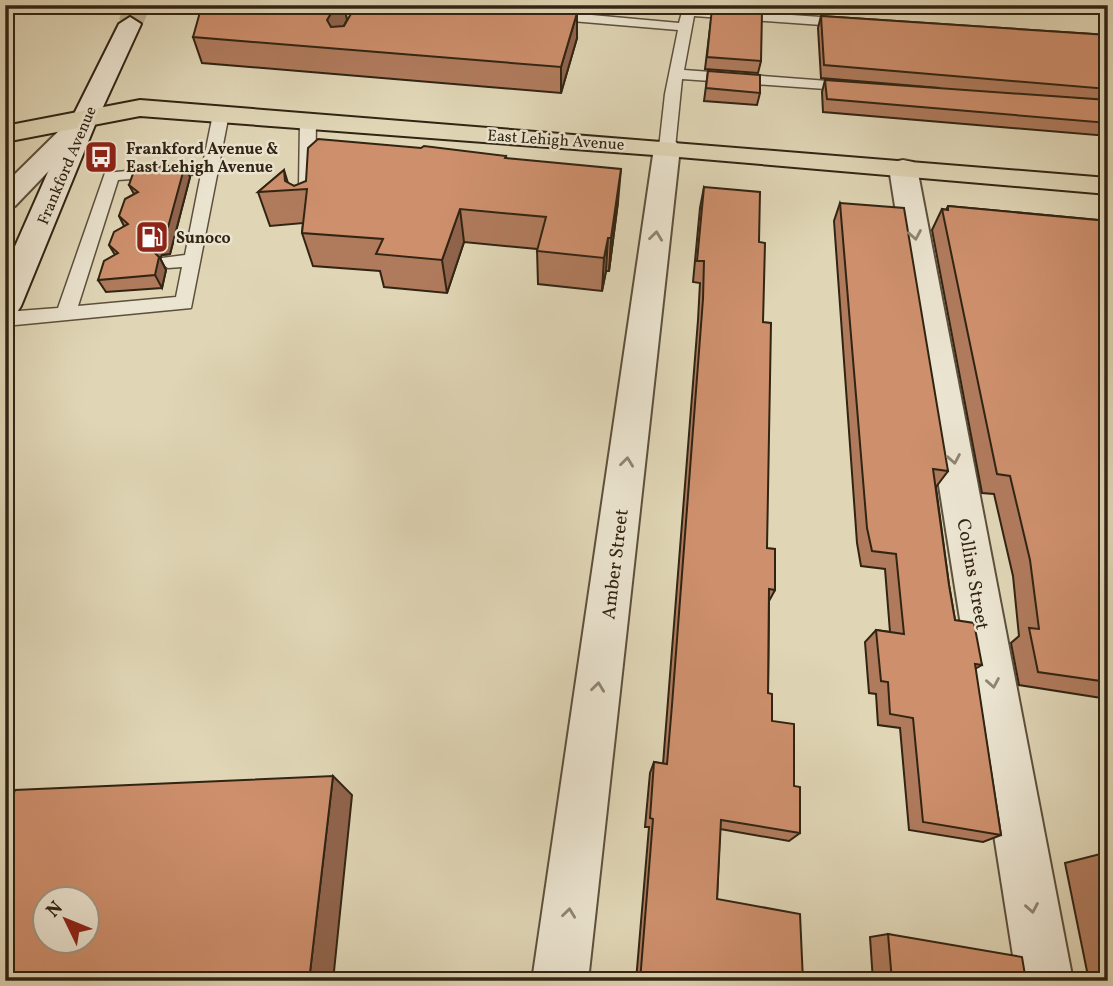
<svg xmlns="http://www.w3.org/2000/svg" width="1113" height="986" font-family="Vollkorn,serif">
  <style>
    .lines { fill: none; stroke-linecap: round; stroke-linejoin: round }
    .secondary-tunnel { stroke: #bdb295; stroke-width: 24; stroke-dasharray: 24 12; stroke-linecap: butt }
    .lane-casing { stroke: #5d503c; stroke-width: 3 }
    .street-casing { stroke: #5d503c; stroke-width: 4 }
    .secondary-casing { stroke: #312413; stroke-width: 4 }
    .primary-casing { stroke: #312413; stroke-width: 4 }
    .lane { fill: #ebe4d0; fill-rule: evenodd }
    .street { fill: #ebe4d0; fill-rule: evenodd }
    .secondary { fill: #ebe4d0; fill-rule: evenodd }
    .primary { fill: #e0d6b6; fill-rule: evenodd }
    .wall { fill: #b07b5d; stroke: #312413; stroke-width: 2 }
    .shaded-wall { fill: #90644c; stroke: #312413; stroke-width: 2 }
    .building { fill: #cd8f6c; stroke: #312413; stroke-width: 2; fill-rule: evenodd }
    .oneway { stroke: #8e8472 }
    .labels { text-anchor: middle; stroke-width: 5; stroke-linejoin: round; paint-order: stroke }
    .far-street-label { font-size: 16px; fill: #312413; stroke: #ebe4d0 }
    .far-poi-label { font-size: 16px; font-weight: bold; fill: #312413; stroke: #ebe4d0; text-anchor: start }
    .street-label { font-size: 19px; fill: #312413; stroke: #ebe4d0 }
  </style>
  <rect width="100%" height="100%" fill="#e0d6b6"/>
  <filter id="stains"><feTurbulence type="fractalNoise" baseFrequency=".00286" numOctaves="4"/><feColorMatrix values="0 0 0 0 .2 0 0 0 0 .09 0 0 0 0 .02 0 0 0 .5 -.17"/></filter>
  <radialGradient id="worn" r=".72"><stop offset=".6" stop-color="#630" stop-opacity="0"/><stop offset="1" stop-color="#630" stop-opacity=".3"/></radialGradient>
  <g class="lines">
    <polyline class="secondary-tunnel" points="130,24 138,5"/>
    <defs>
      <g id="lane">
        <polygon points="688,8 850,19 857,23 850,27 694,16 684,70 854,83 861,87 854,91 682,79 675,148 667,153 659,148 665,94 678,30 548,19 541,15 548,11 679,23 682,12"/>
        <path d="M221 109 229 114 191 308 5 326V312L58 308 105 173 203 164 213 114ZM201 174 185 255 162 258 159 262 168 268 182 267 176 297 78 306 118 180Z"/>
        <polygon points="308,116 316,121 315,187 307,192 299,187 300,121"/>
      </g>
      <g id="street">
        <polygon points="84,112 93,115 97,120 93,125 15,206 5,209 5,184 75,115"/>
        <polygon points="667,140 676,142 680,148 588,981 532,981 654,148 658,142"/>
        <polygon points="903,160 913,162 917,168 1073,981 1017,981 889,168 893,162"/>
      </g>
      <polygon id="secondary" points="130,17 141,24 97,120 21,306 16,314 5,317 5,269 71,120 119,24"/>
      <polygon id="primary" points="140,100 1108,178 1108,194 667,156 140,116 5,142 5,126"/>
    </defs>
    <use href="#lane" class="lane-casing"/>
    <use href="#street" class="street-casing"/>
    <use href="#secondary" class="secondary-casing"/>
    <use href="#primary" class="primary-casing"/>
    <use href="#lane" class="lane"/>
    <use href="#street" class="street"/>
    <use href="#secondary" class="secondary"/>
    <use href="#primary" class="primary"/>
  </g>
  <g class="wall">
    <polygon points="344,5 347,20 577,38 561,93 202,63 193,37"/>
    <polygon points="821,16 1108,35 1108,136 823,112 822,92 825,80 940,88 821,78 818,28"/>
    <polygon points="711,20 761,61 758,73 705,69"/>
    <polygon points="708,71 760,93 757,105 704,101"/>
    <polygon points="506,156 506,158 618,202 609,271 606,271 602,291 538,284 537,249 464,242 447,293 384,287 380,271 313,266 302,233 303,223 270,226 258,192 284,170 288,183 294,186"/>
    <polygon points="190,177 170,254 162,255 160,258 166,270 162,288 106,292 98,280 115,255 109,245 124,226 119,216 134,194 129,185"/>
    <polygon points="704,187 759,242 763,322 767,548 775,590 769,601 768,693 772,721 794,786 800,833 789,841 720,829 717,899 803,981 636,981 649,827 645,827 650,773 654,762 663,764 698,320 700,283 693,282 700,208"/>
    <polygon points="840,203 948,471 936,487 949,585 955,620 982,665 975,669 1001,835 983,842 909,830 900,728 878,725 876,694 869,693 865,642 876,630 890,632 885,569 861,566 857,543 834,221"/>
    <polygon points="948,206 1108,221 1108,699 1019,685 1011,643 1019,636 1013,576 994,494 982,493 932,230 942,209 946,210"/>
    <polygon points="1108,852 1108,981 1089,981 1065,863"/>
    <polygon points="888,934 1026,981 873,981 870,937"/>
  </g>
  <g class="shaded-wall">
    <polygon points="336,5 344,5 347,20 333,46 327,20"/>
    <polygon points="577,13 577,38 561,93 561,67"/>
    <polygon points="185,165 190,177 170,254 162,255 160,258 166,270 162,288 155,275 150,248"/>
    <polygon points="621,169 618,202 609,271 611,238"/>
    <polygon points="460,209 464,242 447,293 442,260"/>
    <polygon points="608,238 606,271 602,291 604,258"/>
    <polygon points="333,776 352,795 333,981 309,981"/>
  </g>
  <g class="building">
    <polygon points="202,5 336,5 327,20 331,27 344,26 356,5 477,5 577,13 561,67 193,37"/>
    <polygon points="712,8 762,12 761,61 707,57"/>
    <polygon points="821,16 1108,35 1108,89 824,65"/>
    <polygon points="708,71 760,75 760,93 706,88"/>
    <polygon points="825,80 1108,100 1108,123 827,99"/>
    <polygon points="318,139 421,148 424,146 506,156 505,158 621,169 611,238 608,238 604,258 537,251 546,217 460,209 442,260 376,254 383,239 302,233 307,189 258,192 284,170 285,181 294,186 306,181 308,148"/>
    <polygon points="185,165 164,242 155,243 150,248 159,257 155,275 98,280 104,261 118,253 109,245 114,232 128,224 119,216 125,199 138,192 129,185 135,168"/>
    <polygon points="704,187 760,192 759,242 765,243 763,322 771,323 767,548 775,549 775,590 769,589 768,693 772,694 772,721 794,724 794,786 800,787 800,833 721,820 717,899 800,914 803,981 640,981 653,819 650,818 654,762 667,764 672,705 703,299 704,261 697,261"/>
    <polygon points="840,203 904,208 948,471 933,469 949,585 955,620 974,623 982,665 975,664 1001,835 923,822 913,718 890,714 888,682 881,681 876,630 904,634 896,554 872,551 867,528"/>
    <polygon points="948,206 1108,221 1108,682 1038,672 1029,628 1039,629 1030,560 1010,476 997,474 942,209 948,210"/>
    <path d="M333 776 309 981H5V819L15 790ZM46 899H88V941H46Z"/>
    <polygon points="888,934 1022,957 1026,981 892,981"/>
  </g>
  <defs><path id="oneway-chevron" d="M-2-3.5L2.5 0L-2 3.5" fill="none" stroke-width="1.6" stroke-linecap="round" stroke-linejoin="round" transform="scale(1.75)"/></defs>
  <g class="oneway">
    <use href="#oneway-chevron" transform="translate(915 235) rotate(80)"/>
    <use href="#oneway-chevron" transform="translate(656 236) rotate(-83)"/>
    <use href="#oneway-chevron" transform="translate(954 459) rotate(80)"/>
    <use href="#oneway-chevron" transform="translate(627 462) rotate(-83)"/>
    <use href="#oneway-chevron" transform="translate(993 683) rotate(80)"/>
    <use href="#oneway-chevron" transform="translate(598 687) rotate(-83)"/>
    <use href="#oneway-chevron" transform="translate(1032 908) rotate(80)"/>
    <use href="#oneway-chevron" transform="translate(569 913) rotate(-83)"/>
  </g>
  <defs>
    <symbol id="bus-square" viewBox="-11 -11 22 22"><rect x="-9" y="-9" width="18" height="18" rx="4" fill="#8f2418" stroke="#ebe4d0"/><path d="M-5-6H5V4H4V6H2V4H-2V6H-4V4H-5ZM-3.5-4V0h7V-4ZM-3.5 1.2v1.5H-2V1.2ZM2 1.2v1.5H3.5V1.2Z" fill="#fff"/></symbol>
    <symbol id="fuel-square" viewBox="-11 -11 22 22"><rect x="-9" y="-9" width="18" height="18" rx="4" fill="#8f2418" stroke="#ebe4d0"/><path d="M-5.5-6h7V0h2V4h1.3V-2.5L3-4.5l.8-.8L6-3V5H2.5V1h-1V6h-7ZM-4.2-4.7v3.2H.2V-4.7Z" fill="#fff"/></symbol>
  </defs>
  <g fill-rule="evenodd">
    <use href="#bus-square" x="82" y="138" width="38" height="38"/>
    <use href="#fuel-square" x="133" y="218" width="38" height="38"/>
  </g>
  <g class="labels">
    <g class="far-street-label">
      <text transform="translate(556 139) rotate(4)" y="6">East Lehigh Avenue</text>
      <text transform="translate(66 165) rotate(-67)" y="6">Frankford Avenue</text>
    </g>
    <g class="far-poi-label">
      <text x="126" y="154">Frankford Avenue &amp;<tspan x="126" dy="18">East Lehigh Avenue</tspan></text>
      <text x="176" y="243">Sunoco</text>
    </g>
    <g class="street-label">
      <text transform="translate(614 564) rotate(-83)" y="7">Amber Street</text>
      <text transform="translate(974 574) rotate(80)" y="7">Collins Street</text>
    </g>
  </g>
  <rect width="1113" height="986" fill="none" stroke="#e0d6b6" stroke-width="28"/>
  <rect x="7" y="7" width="1099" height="972" fill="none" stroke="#312413" stroke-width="3.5"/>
  <rect x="14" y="14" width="1085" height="958" fill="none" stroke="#312413" stroke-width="2"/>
  <g transform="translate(66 920) rotate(313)"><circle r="33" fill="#ebe4d0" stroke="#a19784" stroke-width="2"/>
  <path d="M0-5L12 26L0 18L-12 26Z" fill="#8f2418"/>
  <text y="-10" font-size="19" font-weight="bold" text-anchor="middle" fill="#312413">N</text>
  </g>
  <rect width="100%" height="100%" filter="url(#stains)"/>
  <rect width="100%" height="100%" fill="url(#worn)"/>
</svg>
